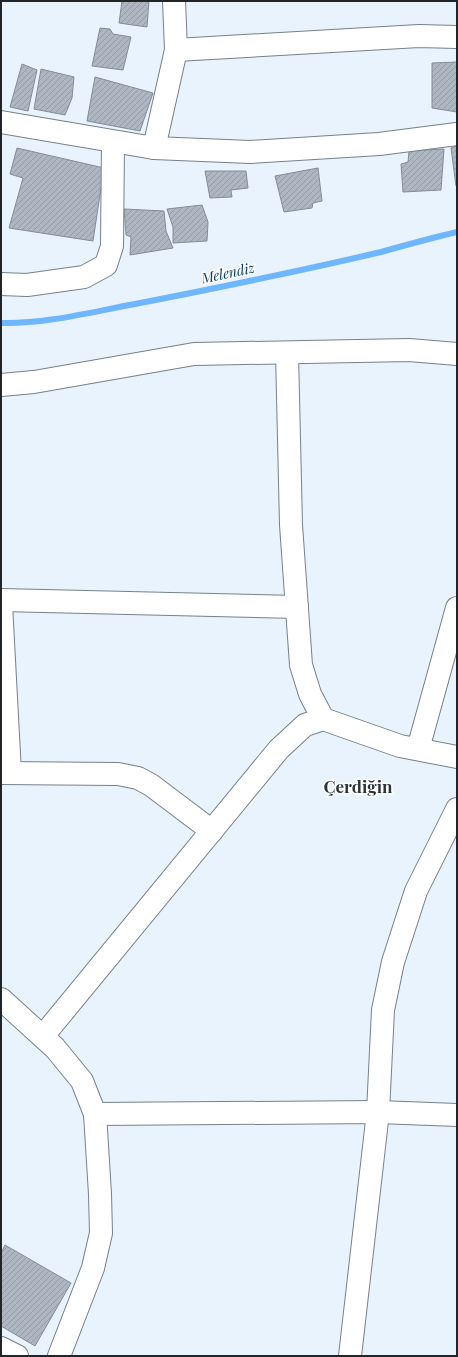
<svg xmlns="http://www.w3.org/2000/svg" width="458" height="1357" font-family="'Playfair Display',serif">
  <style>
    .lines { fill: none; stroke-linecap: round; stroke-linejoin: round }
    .stream { stroke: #6eb6fd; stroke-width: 6 }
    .building { fill: url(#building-hatch); stroke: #848d97 }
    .minor-casing { stroke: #778089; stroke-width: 24 }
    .minor { stroke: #fff; stroke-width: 22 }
    .labels { text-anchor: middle; stroke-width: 3; stroke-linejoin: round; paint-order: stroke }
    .water-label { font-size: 14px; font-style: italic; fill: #023966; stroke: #fff }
    .district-label { font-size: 17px; font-weight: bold; fill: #2b333a; stroke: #fff }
  </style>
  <defs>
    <pattern id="building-hatch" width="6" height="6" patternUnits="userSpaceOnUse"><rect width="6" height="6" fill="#aeb7c1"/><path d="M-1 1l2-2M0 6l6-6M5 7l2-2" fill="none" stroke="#959da6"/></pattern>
  </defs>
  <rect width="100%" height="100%" fill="#e9f3fe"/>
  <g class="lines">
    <path class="stream" d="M1 323C46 324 91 312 135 304 217 288 300 271 381 252 406 245 431 238 457 232"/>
  </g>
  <g class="building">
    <polygon points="122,1 149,1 147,27 119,23"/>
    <polygon points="100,28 110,29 113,34 131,37 123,70 92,66"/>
    <polygon points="457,62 457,112 432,108 432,63"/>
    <polygon points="22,64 37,70 28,111 10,107"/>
    <polygon points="41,69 74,77 72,98 65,115 34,109"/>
    <polygon points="95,77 153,93 140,131 87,121"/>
    <polygon points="457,146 457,186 456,186 451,148"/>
    <polygon points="17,148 104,168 93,241 9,228 23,178 10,174"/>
    <polygon points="444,149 441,190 403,192 401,164 408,162 409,151"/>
    <polygon points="318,168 322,201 313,203 312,208 284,212 275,176"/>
    <polygon points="205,171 246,171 248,188 231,190 232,197 210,198"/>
    <polygon points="202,205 208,222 207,241 173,243 173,227 167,209"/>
    <polygon points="124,209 164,211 166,231 173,248 130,255 131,237 126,235"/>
    <polygon points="5,1245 71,1283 35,1346 1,1326 1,1253"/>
  </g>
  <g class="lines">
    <defs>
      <g id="minor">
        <polyline points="176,50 419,36 457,37"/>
        <polyline points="1,122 154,148 250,152 379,144 457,134"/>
        <polyline points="154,148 176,50 174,1"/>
        <polyline points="1,284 27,285 84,277 106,265 112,246 113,142"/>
        <polyline points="287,353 291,525 301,665 310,694 323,719"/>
        <polyline points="1,385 34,382 194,354 409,350 457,354"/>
        <polyline points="1,600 297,607"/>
        <polyline points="1,604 10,773"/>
        <polyline points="418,749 457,608"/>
        <polyline points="1,773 118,774 138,778 151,785 212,831"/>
        <polyline points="1,999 55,1048 82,1081 95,1114"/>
        <polyline points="43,1036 279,749 305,725 323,719 400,746 457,757"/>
        <polyline points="1,1348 17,1356"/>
        <polyline points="59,1356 93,1268 101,1233 100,1194 95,1114 378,1112 457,1115"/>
        <polyline points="350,1356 378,1112 383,1010 393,962 416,891 457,809"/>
      </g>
    </defs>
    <use href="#minor" class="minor-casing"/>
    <use href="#minor" class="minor"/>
  </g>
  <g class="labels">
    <g class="water-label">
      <text transform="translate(228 273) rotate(-12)" y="5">Melendiz</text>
    </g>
    <g class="district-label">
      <text x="358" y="793">Çerdiğin</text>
    </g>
  </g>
  <rect width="458" height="1357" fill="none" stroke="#212428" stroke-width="4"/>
</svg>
